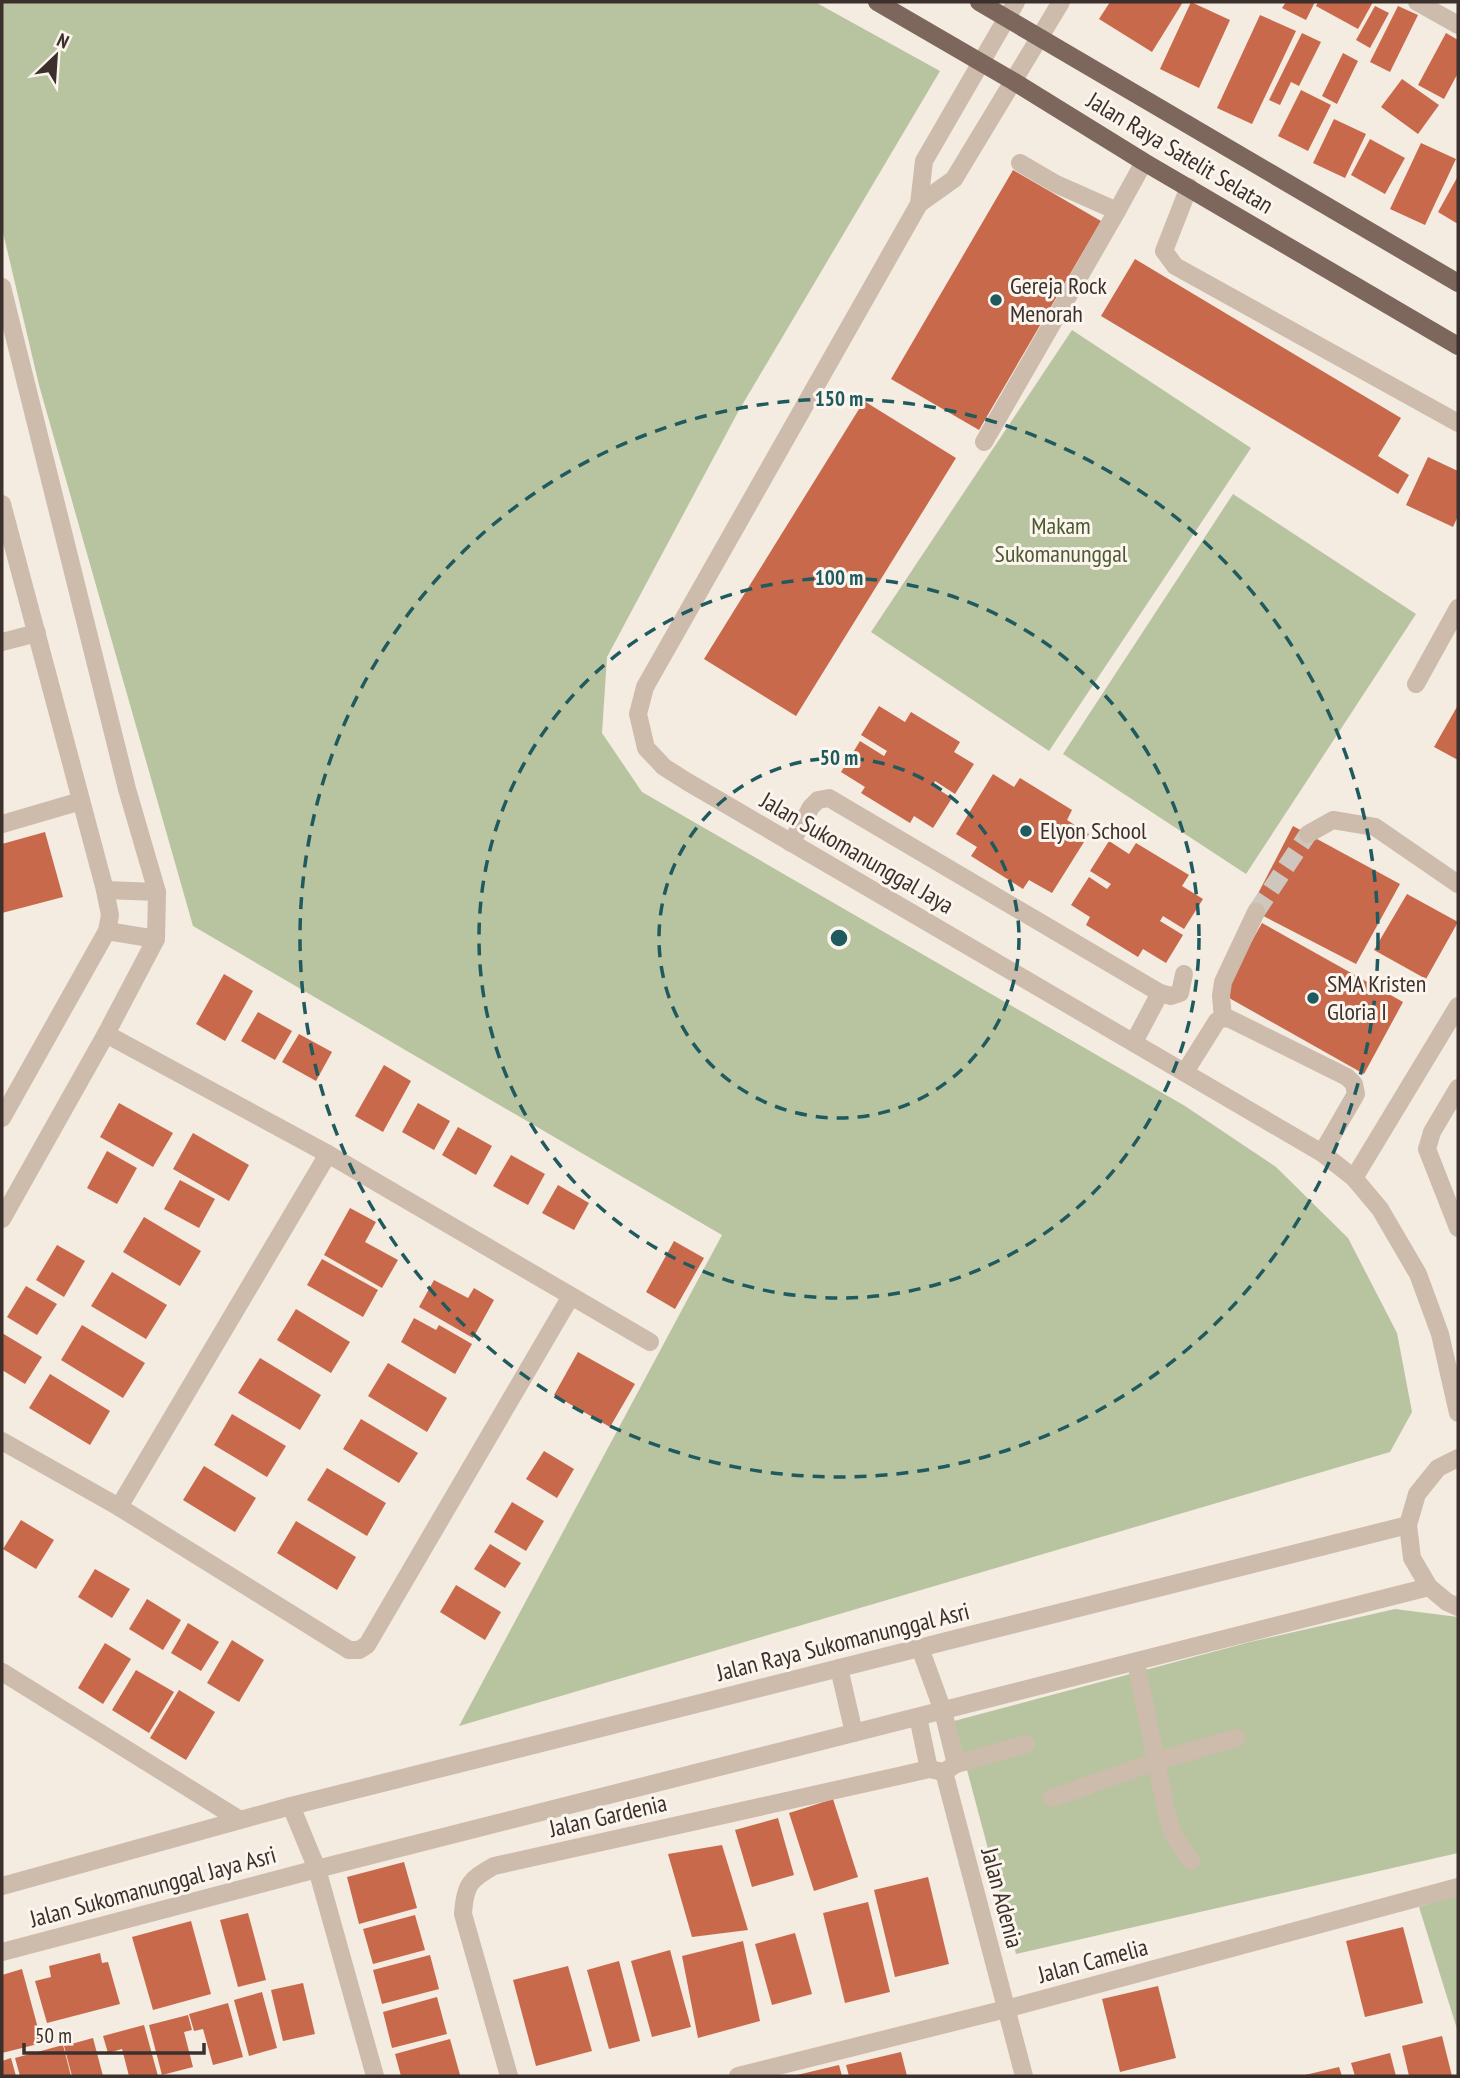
<svg xmlns="http://www.w3.org/2000/svg" width="1460" height="2078" font-family="'PT Sans Narrow',sans-serif">
  <style>
    .green { fill: #b8c4a0 }
    .building { fill: #c8694b }
    .lines { fill: none; stroke-linecap: round; stroke-linejoin: round }
    .minor-tunnel { stroke: #cfc6bd; stroke-width: 18; stroke-dasharray: 18 9; stroke-linecap: butt }
    .minor { stroke: #cdbbac; stroke-width: 18 }
    .major { stroke: #7d675c; stroke-width: 18 }
    .ring { fill: none; stroke: #1f5a5e; stroke-width: 3.5; stroke-dasharray: 12 9 }
    .poi-dot { fill: #1f5a5e; stroke: #fbf5ee; stroke-width: 2.5 }
    .labels { text-anchor: middle; stroke-width: 6; stroke-linejoin: round; paint-order: stroke }
    .street-label { font-size: 24px; fill: #3b302b; stroke: #fbf5ee }
    .poi-label { font-size: 24px; fill: #3b302b; stroke: #fbf5ee; text-anchor: start }
    .park-label { font-size: 24px; fill: #4a5a2e; stroke: #fbf5ee }
    .centre { fill: #1f5a5e; stroke: #fbf5ee; stroke-width: 3.5 }
    .ring-label { font-size: 21px; text-anchor: middle; font-weight: bold; fill: #1f5a5e; stroke: #fbf5ee; stroke-width: 6; stroke-linejoin: round; paint-order: stroke }
  </style>
  <rect width="100%" height="100%" fill="#f4ebe1"/>
  <g class="green">
    <polygon points="2,2 815,2 940,71 738,412 607,657 602,733 642,792 1185,1106 1276,1167 1348,1238 1397,1333 1412,1412 1390,1452 459,1726 722,1235 193,926 39,385 2,228"/>
    <polygon points="1072,330 1251,448 1049,751 871,632"/>
    <polygon points="1233,494 1416,614 1246,874 1063,754"/>
    <polygon points="1395,1609 1458,1617 1458,1853 1016,1954 954,1721 1250,1642"/>
    <polygon points="1458,1895 1458,2032 1419,1907"/>
  </g>
  <g class="building">
    <polygon points="1110,2 1183,2 1152,52 1099,19"/>
    <polygon points="1191,2 1230,20 1199,88 1160,69"/>
    <polygon points="1286,2 1315,2 1306,20 1282,8"/>
    <polygon points="1318,2 1373,2 1358,29 1316,6"/>
    <polygon points="1375,6 1389,13 1370,48 1356,40"/>
    <polygon points="1398,6 1418,15 1390,72 1370,62"/>
    <polygon points="1260,15 1296,31 1252,124 1217,108"/>
    <polygon points="1302,33 1321,42 1299,86 1291,82 1280,105 1269,100"/>
    <polygon points="1446,33 1458,40 1458,73 1444,99 1418,85"/>
    <polygon points="1343,53 1358,61 1337,104 1322,96"/>
    <polygon points="1402,79 1439,105 1418,134 1381,107"/>
    <polygon points="1301,90 1331,105 1308,151 1278,136"/>
    <polygon points="1334,119 1366,134 1345,178 1313,163"/>
    <polygon points="1370,139 1405,158 1385,194 1351,175"/>
    <polygon points="1421,143 1456,159 1425,225 1390,209"/>
    <polygon points="1013,170 1101,221 979,430 891,379"/>
    <polygon points="1458,176 1458,224 1438,212"/>
    <polygon points="1135,259 1401,418 1378,456 1409,475 1398,494 1101,316"/>
    <polygon points="864,401 956,458 796,716 704,659"/>
    <polygon points="1428,457 1458,471 1458,516 1453,527 1406,505"/>
    <polygon points="1458,705 1458,760 1434,747"/>
    <polygon points="879,706 905,722 911,712 960,742 954,752 974,764 955,794 935,781 933,786 952,798 933,828 914,816 910,823 861,793 865,787 841,772 860,741 884,756 887,751 861,735"/>
    <polygon points="993,774 1014,787 1020,778 1072,810 1067,820 1089,834 1052,893 1029,880 1023,889 971,856 977,847 956,834"/>
    <polygon points="1293,826 1400,884 1356,964 1250,909"/>
    <polygon points="45,832 63,897 2,913 2,844"/>
    <polygon points="1109,841 1129,854 1136,843 1189,875 1182,886 1203,899 1184,929 1163,916 1160,921 1183,935 1166,963 1143,949 1138,957 1086,925 1090,917 1071,905 1089,877 1107,889 1111,884 1090,871"/>
    <polygon points="1407,894 1458,922 1426,979 1374,950"/>
    <polygon points="1262,923 1403,1002 1364,1074 1222,994"/>
    <polygon points="224,974 253,991 225,1041 196,1024"/>
    <polygon points="258,1012 292,1031 275,1060 241,1041"/>
    <polygon points="299,1034 332,1052 316,1081 282,1062"/>
    <polygon points="384,1065 411,1081 383,1132 355,1116"/>
    <polygon points="119,1103 173,1133 153,1167 100,1137"/>
    <polygon points="418,1103 450,1121 434,1150 402,1132"/>
    <polygon points="458,1127 492,1146 476,1175 442,1155"/>
    <polygon points="193,1133 249,1165 229,1201 173,1169"/>
    <polygon points="107,1151 137,1168 117,1204 87,1188"/>
    <polygon points="511,1155 545,1174 528,1205 493,1186"/>
    <polygon points="180,1180 215,1199 199,1228 164,1209"/>
    <polygon points="558,1185 589,1203 574,1230 542,1213"/>
    <polygon points="350,1208 376,1222 365,1242 398,1260 382,1288 324,1255"/>
    <polygon points="144,1217 201,1251 180,1286 123,1252"/>
    <polygon points="674,1241 704,1258 675,1309 646,1292"/>
    <polygon points="57,1245 85,1261 64,1297 36,1280"/>
    <polygon points="322,1259 378,1290 363,1317 307,1285"/>
    <polygon points="112,1272 167,1305 146,1339 91,1306"/>
    <polygon points="434,1280 468,1298 474,1288 494,1300 473,1338 419,1307"/>
    <polygon points="26,1286 57,1304 37,1335 7,1317"/>
    <polygon points="296,1309 350,1342 331,1373 277,1340"/>
    <polygon points="414,1318 436,1330 439,1325 472,1344 455,1374 401,1342"/>
    <polygon points="82,1325 145,1363 123,1398 61,1360"/>
    <polygon points="2,1333 42,1357 25,1384 2,1370"/>
    <polygon points="578,1352 635,1384 610,1427 554,1395"/>
    <polygon points="260,1358 321,1395 300,1430 238,1393"/>
    <polygon points="388,1363 447,1398 427,1432 368,1396"/>
    <polygon points="50,1374 110,1411 90,1445 29,1408"/>
    <polygon points="232,1414 286,1446 267,1477 214,1445"/>
    <polygon points="361,1419 418,1453 399,1483 343,1449"/>
    <polygon points="544,1451 574,1469 557,1498 526,1479"/>
    <polygon points="204,1466 256,1498 235,1532 183,1500"/>
    <polygon points="327,1468 386,1503 367,1536 307,1500"/>
    <polygon points="512,1502 544,1521 526,1551 494,1532"/>
    <polygon points="21,1520 54,1540 36,1569 3,1549"/>
    <polygon points="296,1521 356,1557 337,1590 277,1553"/>
    <polygon points="490,1544 521,1563 505,1588 474,1569"/>
    <polygon points="95,1569 130,1589 112,1618 78,1597"/>
    <polygon points="456,1585 501,1612 485,1640 440,1612"/>
    <polygon points="147,1599 181,1620 163,1650 129,1629"/>
    <polygon points="188,1623 219,1642 201,1671 171,1653"/>
    <polygon points="232,1640 264,1660 239,1702 207,1683"/>
    <polygon points="105,1643 131,1659 103,1704 78,1688"/>
    <polygon points="136,1670 174,1692 149,1733 112,1710"/>
    <polygon points="179,1690 215,1712 186,1760 150,1738"/>
    <polygon points="833,1799 858,1877 814,1891 789,1813"/>
    <polygon points="778,1818 794,1875 752,1887 735,1830"/>
    <polygon points="722,1845 748,1930 692,1937 668,1854"/>
    <polygon points="404,1862 417,1908 359,1924 347,1877"/>
    <polygon points="928,1877 949,1964 895,1977 874,1890"/>
    <polygon points="868,1902 890,1992 845,2003 823,1913"/>
    <polygon points="248,1913 266,1980 238,1987 220,1920"/>
    <polygon points="415,1915 425,1950 373,1964 363,1929"/>
    <polygon points="191,1921 211,1994 153,2010 132,1937"/>
    <polygon points="1403,1927 1423,2003 1365,2017 1346,1941"/>
    <polygon points="795,1933 812,1994 772,2005 755,1944"/>
    <polygon points="743,1941 760,2021 698,2038 682,1956"/>
    <polygon points="670,1950 691,2027 652,2037 631,1961"/>
    <polygon points="100,1953 102,1963 108,1962 120,2004 47,2023 35,1981 51,1977 49,1966"/>
    <polygon points="430,1955 439,1989 382,2004 373,1970"/>
    <polygon points="619,1961 640,2041 609,2049 587,1970"/>
    <polygon points="568,1966 592,2051 536,2066 513,1980"/>
    <polygon points="22,1969 42,2043 2,2053 2,1975"/>
    <polygon points="303,1983 315,2034 283,2041 271,1990"/>
    <polygon points="1158,1986 1176,2058 1120,2072 1102,1999"/>
    <polygon points="262,1992 277,2048 249,2056 234,2000"/>
    <polygon points="437,1997 447,2034 392,2048 383,2012"/>
    <polygon points="228,2003 243,2057 213,2065 203,2029 194,2031 189,2014"/>
    <polygon points="188,2015 192,2030 184,2032 193,2067 162,2075 149,2025"/>
    <polygon points="144,2025 158,2076 129,2076 122,2049 108,2053 103,2036"/>
    <polygon points="1442,2036 1452,2076 1409,2076 1402,2046"/>
    <polygon points="93,2038 103,2076 72,2076 64,2046"/>
    <polygon points="450,2039 460,2075 401,2076 395,2054"/>
    <polygon points="63,2045 71,2076 20,2076 15,2058"/>
    <polygon points="901,2052 907,2076 849,2076 846,2065"/>
    <polygon points="1390,2053 1396,2076 1355,2076 1351,2063"/>
    <polygon points="11,2058 16,2076 2,2076 2,2061"/>
    <polygon points="839,2065 842,2076 797,2076 797,2075"/>
    <polygon points="1339,2067 1342,2076 1305,2076 1305,2075"/>
  </g>
  <g class="lines">
    <polyline class="minor-tunnel" points="1256,912 1308,834"/>
    <g class="minor">
      <polyline points="1016,2 924,161 919,204 645,687 638,714 646,748 664,767 686,781 1322,1153 1354,1178 1380,1209 1418,1274 1440,1334 1458,1413"/>
      <polyline points="1417,2 1458,25"/>
      <polyline points="1020,163 1056,184 1117,211 1144,162"/>
      <polyline points="1189,187 1164,251 1175,266 1458,423"/>
      <polyline points="919,204 954,179 1061,2"/>
      <polyline points="2,287 127,789 157,892 156,939 106,1034 2,1219"/>
      <polyline points="984,442 1117,211"/>
      <polyline points="2,504 105,890 110,915 107,931 2,1118"/>
      <polyline points="2,642 37,633"/>
      <polyline points="1416,684 1458,608"/>
      <polyline points="2,824 81,801"/>
      <polyline points="1308,834 1333,820 1375,827 1458,884"/>
      <polyline points="791,843 811,807 818,800 829,798 1160,993 1134,1042"/>
      <polyline points="105,890 157,892"/>
      <polyline points="107,931 156,939"/>
      <polyline points="1160,993 1171,996 1180,993 1184,974"/>
      <polyline points="1223,1018 1221,996 1223,982 1256,912"/>
      <polyline points="106,1034 328,1154 650,1342"/>
      <polyline points="1185,1072 1217,1021 1223,1018 1230,1019 1347,1077 1354,1084 1356,1094 1322,1153"/>
      <polyline points="1458,1088 1432,1132 1427,1149 1458,1228"/>
      <polyline points="1354,1178 1458,1006"/>
      <polyline points="2,1441 119,1507 349,1650 359,1650 367,1645 571,1296"/>
      <polyline points="1458,1458 1438,1468 1417,1494 1408,1525 1412,1558 1429,1587 1447,1602 1458,1607"/>
      <polyline points="119,1507 328,1154"/>
      <polyline points="920,1648 943,1711 956,1764"/>
      <polyline points="1136,1662 1167,1815 1173,1834 1191,1861"/>
      <polyline points="839,1668 854,1733"/>
      <polyline points="2,1672 240,1820"/>
      <polyline points="918,1717 929,1769"/>
      <polyline points="944,1772 1024,2076"/>
      <polyline points="1052,1798 1157,1761 1236,1738"/>
      <polyline points="291,1806 317,1869 375,2076"/>
      <polyline points="2,1886 291,1806 1408,1525"/>
      <polyline points="2,1952 317,1869 1429,1587"/>
      <path d="M509 2076 463 1914C465 1885 469 1880 494 1866L903 1775 929 1769 944 1772 956 1764 1026 1744"/>
      <polyline points="738,2076 1006,2009 1458,1887"/>
    </g>
    <g class="major">
      <polyline points="877,2 1013,81 1144,162 1458,346"/>
      <polyline points="979,2 1458,283"/>
    </g>
  </g>
  <g class="ring">
    <circle cx="839" cy="938" r="180"/>
    <circle cx="839" cy="938" r="360"/>
    <circle cx="839" cy="938" r="539"/>
  </g>
  <g class="poi-dot">
    <circle cx="996" cy="300" r="7"/>
    <circle cx="1026" cy="831" r="7"/>
    <circle cx="1313" cy="998" r="7"/>
  </g>
  <g class="labels">
    <g class="street-label">
      <text transform="translate(1180 153) rotate(31)" y="8">Jalan Raya Satelit Selatan</text>
      <text transform="translate(857 853) rotate(30)" y="8">Jalan Sukomanunggal Jaya</text>
      <text transform="translate(843 1642) rotate(-14)" y="8">Jalan Raya Sukomanunggal Asri</text>
      <text transform="translate(608 1816) rotate(-13)" y="8">Jalan Gardenia</text>
      <text transform="translate(153 1887) rotate(-15)" y="8">Jalan Sukomanunggal Jaya Asri</text>
      <text transform="translate(1002 1898) rotate(75)" y="8">Jalan Adenia</text>
      <text transform="translate(1093 1961) rotate(-15)" y="8">Jalan Camelia</text>
    </g>
    <g class="poi-label">
      <text x="1010" y="294">Gereja Rock<tspan x="1010" dy="28">Menorah</tspan></text>
      <text x="1040" y="839">Elyon School</text>
      <text x="1327" y="992">SMA Kristen<tspan x="1327" dy="28">Gloria I</tspan></text>
    </g>
    <g class="park-label">
      <text x="1061" y="534">Makam<tspan x="1061" dy="28">Sukomanunggal</tspan></text>
    </g>
  </g>
  <circle cx="839" cy="938" r="10" class="centre"/>
  <g class="ring-label">
    <text x="839" y="406">150 m</text>
    <text x="839" y="585">100 m</text>
    <text x="839" y="765">50 m</text>
  </g>
  <rect width="1460" height="2078" fill="none" stroke="#3b302b" stroke-width="7"/>
  <g transform="translate(56 56) rotate(25)" stroke="#fbf5ee" stroke-width="5" paint-order="stroke">
  <path d="M0-5L12 26L0 18L-12 26Z" fill="#3b302b"/>
  <text y="-10" font-size="19" font-weight="bold" text-anchor="middle" fill="#3b302b">N</text>
  </g>
  <path d="M24 2043v10h180v-10" fill="none" stroke="#3b302b" stroke-width="3.5"/>
  <text x="35" y="2043" font-size="21" fill="#3b302b" stroke="#fbf5ee" stroke-width="5" paint-order="stroke">50 m</text>
</svg>
